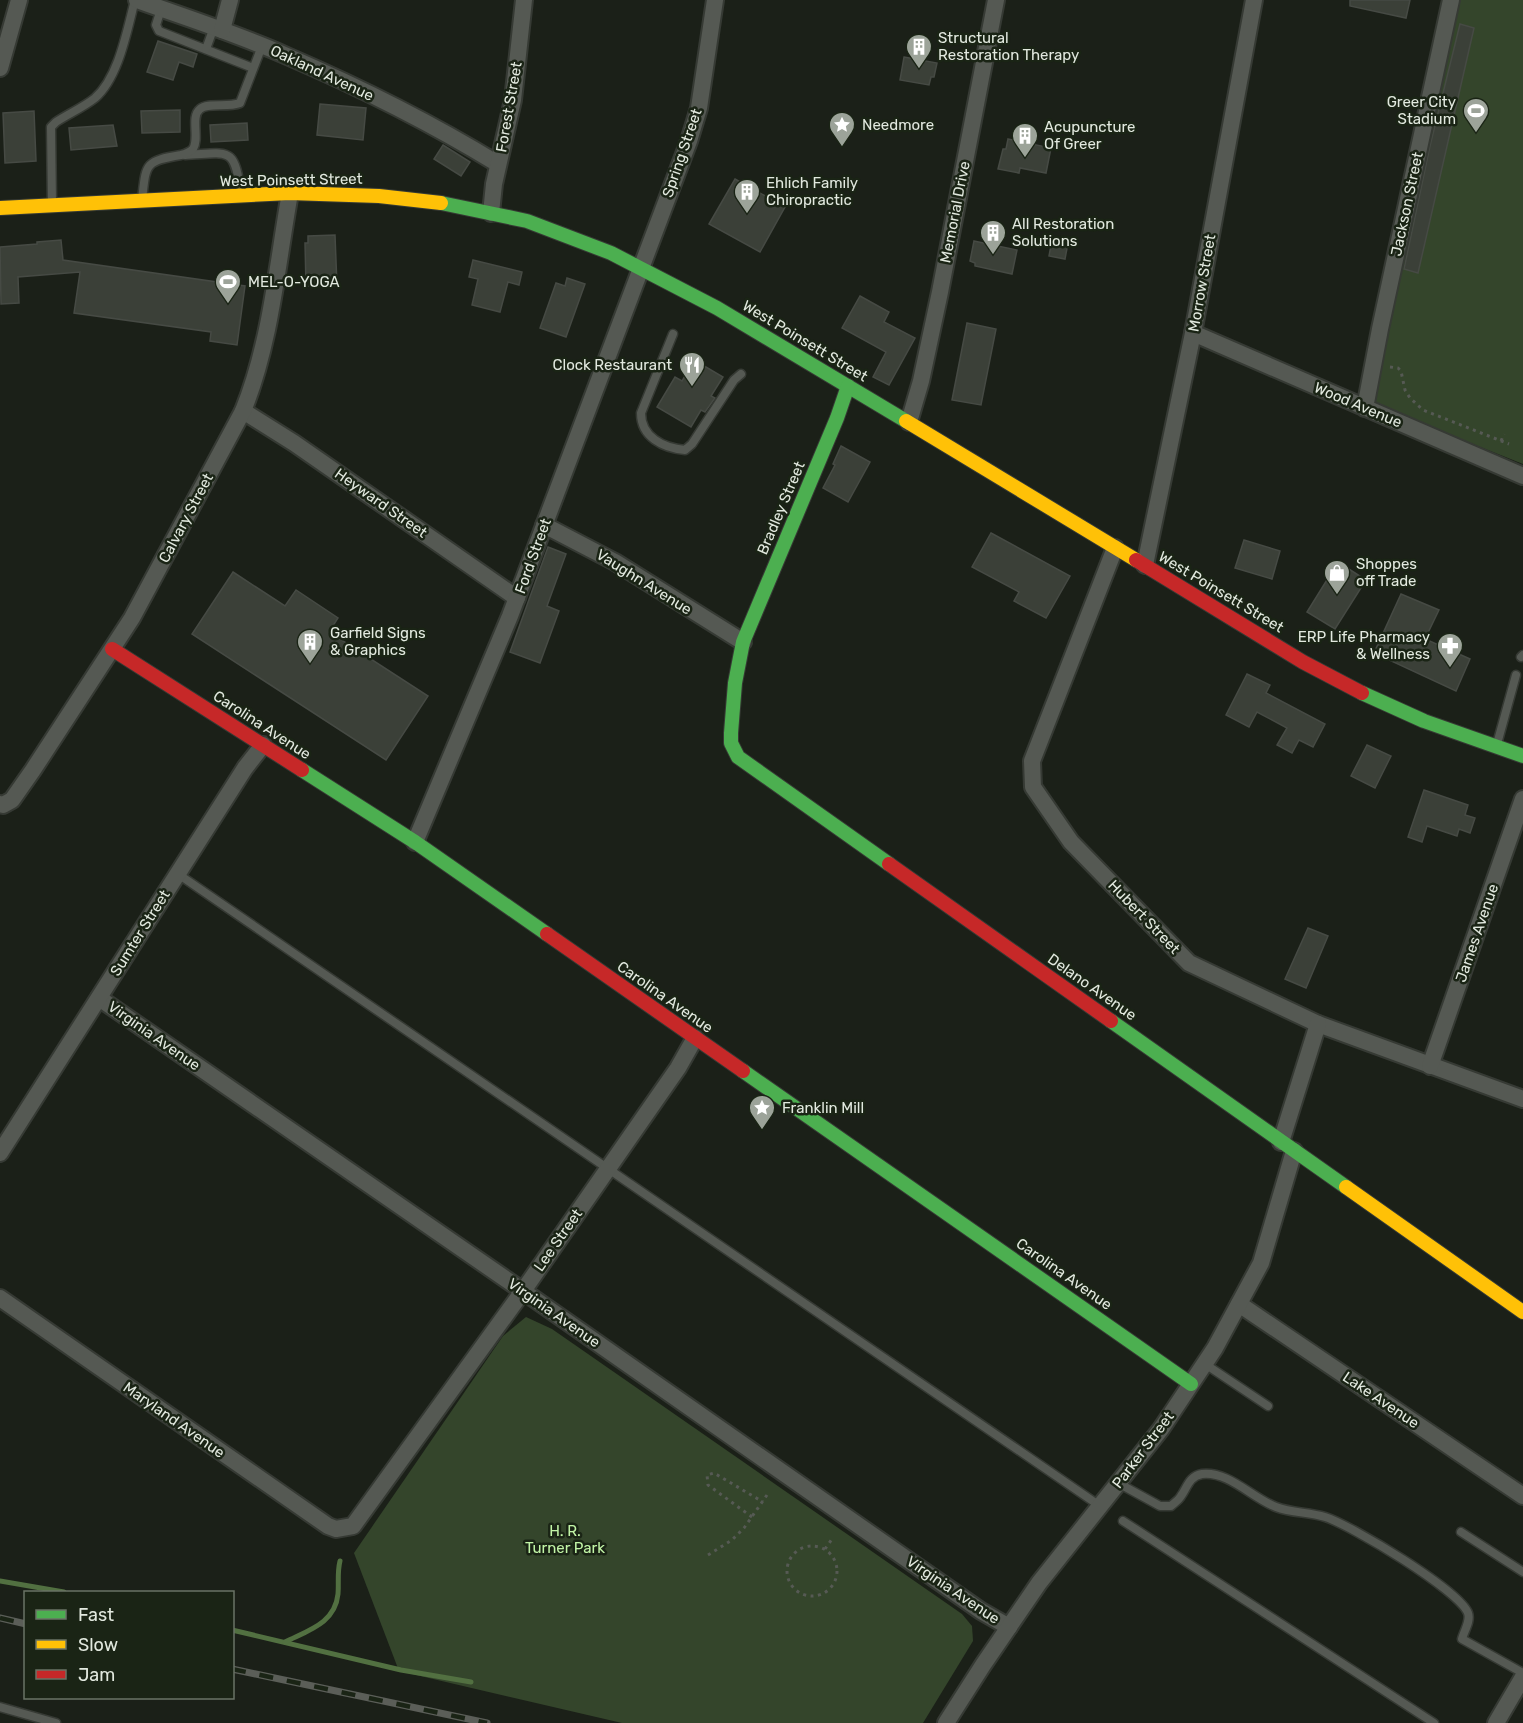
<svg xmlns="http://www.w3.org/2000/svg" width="1523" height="1723" font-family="Rubik,sans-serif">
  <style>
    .green { fill: #34452b }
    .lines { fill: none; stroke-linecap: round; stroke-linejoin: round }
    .stream { stroke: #527041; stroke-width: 5 }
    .building { fill: #3b4038; stroke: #464a44; stroke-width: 1.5 }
    .lane-casing { stroke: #363a34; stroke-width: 11 }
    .street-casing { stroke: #363a34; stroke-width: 20 }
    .fast-casing { stroke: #363a34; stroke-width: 16 }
    .slow-casing { stroke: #363a34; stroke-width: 16 }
    .jam-casing { stroke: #363a34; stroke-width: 16 }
    .path { stroke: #565a54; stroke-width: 3; stroke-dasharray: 3 4.5; stroke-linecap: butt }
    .lane { stroke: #555953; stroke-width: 8 }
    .street { stroke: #555953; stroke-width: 16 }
    .fast { stroke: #4caf50; stroke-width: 14 }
    .slow { stroke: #ffc107; stroke-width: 14 }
    .jam { stroke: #c62828; stroke-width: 14 }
    .rail-casing { stroke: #5b5e58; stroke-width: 7 }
    .rail { stroke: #1a2415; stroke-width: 4.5; stroke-dasharray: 14; stroke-linecap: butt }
    .labels { text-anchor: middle; stroke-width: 5; stroke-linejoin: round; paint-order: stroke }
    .poi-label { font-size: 15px; fill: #e2e9df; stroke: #1a2415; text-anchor: start }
    .street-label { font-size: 15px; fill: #e2e9df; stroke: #1a2415 }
    .park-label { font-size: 15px; fill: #c2f5a7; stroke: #1a2415 }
  </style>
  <rect width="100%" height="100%" fill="#1b2018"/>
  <g class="green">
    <polygon points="1459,0 1523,0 1523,464 1372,404"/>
    <polygon points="526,1317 552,1329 962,1614 972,1626 973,1641 923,1723 622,1723 399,1671 354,1553 503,1336"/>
  </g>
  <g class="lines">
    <g class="stream">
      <polyline points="0,1581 64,1592"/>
      <polyline points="232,1630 401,1670 471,1682"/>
      <path d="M285 1642C309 1630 335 1623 338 1594 339 1582 337 1573 340 1561"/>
    </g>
  </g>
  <g class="building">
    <polygon points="1350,0 1410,0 1406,18 1350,6"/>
    <polygon points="1460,24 1474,28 1418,273 1404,269 1430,146"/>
    <polygon points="158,41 197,54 193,67 179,62 173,80 147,72"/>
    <polygon points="904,57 937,63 934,77 931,77 929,85 900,80"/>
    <polygon points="320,104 366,108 363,140 317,135"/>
    <polygon points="180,110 180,132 142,133 141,111"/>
    <polygon points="34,111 36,161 5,163 3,113"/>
    <polygon points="247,123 248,140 211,142 210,125"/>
    <polygon points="113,125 117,146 71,150 69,128"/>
    <polygon points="1008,139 1051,148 1046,173 1020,168 1019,173 998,169 1003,149 1006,149"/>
    <polygon points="443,145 470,162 461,176 434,159"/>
    <polygon points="735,179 785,207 760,252 709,224"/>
    <polygon points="335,235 337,286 306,286 305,243 308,243 308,236"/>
    <polygon points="61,240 63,260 245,286 237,345 210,341 211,332 74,313 80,272 18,277 19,303 1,304 0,247 37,244 37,242"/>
    <polygon points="1052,240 1068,243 1065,259 1049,256"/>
    <polygon points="974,241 1017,250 1012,274 975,266 975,263 970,261"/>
    <polygon points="473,260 522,272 519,285 508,282 500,312 472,305 478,279 469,277"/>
    <polygon points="567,278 585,284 566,337 540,328 556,283 565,286"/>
    <polygon points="860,296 889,312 884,322 915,338 889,385 873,377 886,352 842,328"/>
    <polygon points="967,323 996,329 981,405 952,400"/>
    <polygon points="694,360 723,377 711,396 715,398 705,412 701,410 691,427 657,407 675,377 682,381"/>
    <polygon points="841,446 870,462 848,502 823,488 835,465 833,464"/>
    <polygon points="991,533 1070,576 1046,618 1014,601 1019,592 972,567"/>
    <polygon points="1244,540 1280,551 1272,579 1235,568"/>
    <polygon points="548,547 566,554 547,606 559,611 540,663 510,652"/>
    <polygon points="1338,562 1366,580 1335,629 1307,612"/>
    <polygon points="233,572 285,606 296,590 338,618 329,632 428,696 386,760 192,634"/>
    <polygon points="1401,594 1439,610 1425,639 1470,659 1456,691 1374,653"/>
    <polygon points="1247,674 1270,685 1266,693 1325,724 1313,747 1299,740 1292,753 1277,745 1287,728 1257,712 1249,727 1226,715"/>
    <polygon points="1367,745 1391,756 1375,788 1351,776"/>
    <polygon points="1424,790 1468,805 1465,815 1475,818 1470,833 1459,829 1457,836 1427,826 1422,842 1408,837"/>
    <polygon points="1308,928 1328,936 1306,988 1285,979"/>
  </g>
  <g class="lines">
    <defs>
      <g id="lane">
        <polyline points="161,9 156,25 159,31 253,68"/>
        <polyline points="206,49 214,27"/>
        <path d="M185 155C230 153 234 145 241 194"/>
        <path d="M142 200C146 164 144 161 181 155 185 154 190 152 193 149 200 138 190 117 200 109 208 102 227 108 240 103L262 46"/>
        <path d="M52 204 51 127 56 122C68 114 84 107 95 98 119 77 127 30 135 0"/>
        <path d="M673 334 641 413C641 437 663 448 685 450L692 444 734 380 741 374"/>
        <polyline points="1521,657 1523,655"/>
        <polyline points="1497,744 1516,675"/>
        <polyline points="178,874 1100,1506"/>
        <polyline points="1205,1364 1268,1406"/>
        <path d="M1118 1483 1160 1506H1171C1174 1503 1179 1500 1181 1496 1187 1488 1189 1476 1202 1474 1229 1471 1252 1498 1276 1507 1292 1513 1309 1512 1325 1517 1351 1525 1459 1590 1468 1613 1471 1621 1464 1631 1462 1639L1523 1673"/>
        <polyline points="1123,1521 1434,1723"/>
        <polyline points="1461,1532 1523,1572"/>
        <polyline points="0,1707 56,1723"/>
      </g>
      <g id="street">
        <path d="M137 0C187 18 238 34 287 56 359 87 431 123 498 164"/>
        <polyline points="222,30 230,0"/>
        <polyline points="0,68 19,0"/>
        <polyline points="491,213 494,184 513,100 524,0"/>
        <polyline points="1193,333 1523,476"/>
        <polyline points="1365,408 1380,329 1451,0"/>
        <polyline points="243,411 294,443 517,598"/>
        <polyline points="909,422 921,381 940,292 996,0"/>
        <polyline points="544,525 615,562 743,642"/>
        <polyline points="1115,548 1032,761 1033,787 1071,842 1189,963 1318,1024 1523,1099"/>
        <polyline points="1145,565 1193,333 1254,0"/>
        <path d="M0 804 3 805 12 800 33 770 132 618 243 411C271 342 277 265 290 193"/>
        <polyline points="415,842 510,616 689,141 699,108 715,0"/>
        <polyline points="99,998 523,1291 981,1611 1009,1627"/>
        <polyline points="1430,1066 1523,799"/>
        <polyline points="1281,1142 1318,1024"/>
        <polyline points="0,1153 245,768 263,745"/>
        <polyline points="0,1298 328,1526 336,1529 353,1526 523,1291 678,1068 695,1038"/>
        <polyline points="1239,1304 1523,1496"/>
        <polyline points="946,1723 983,1665 1039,1583 1161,1429 1215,1348 1261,1263 1294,1151"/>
        <polyline points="1496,1723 1523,1677"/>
      </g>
      <g id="fast">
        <polyline points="441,203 527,221 611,253 717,308 906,421"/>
        <polyline points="848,386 837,418 743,642 735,683 731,733 731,743 738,757 889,864"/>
        <polyline points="1362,693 1424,721 1523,756"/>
        <polyline points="302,770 415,842 547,934"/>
        <polyline points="1111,1021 1346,1187"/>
        <polyline points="743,1071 1191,1384"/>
      </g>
      <g id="slow">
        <polyline points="0,208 290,193 379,196 441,203"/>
        <polyline points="906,421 1136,560"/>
        <polyline points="1346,1187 1523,1312"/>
      </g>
      <g id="jam">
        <polyline points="1136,560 1303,662 1362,693"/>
        <polyline points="112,649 302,770"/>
        <polyline points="889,864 1111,1021"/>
        <polyline points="547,934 743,1071"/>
      </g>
    </defs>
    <use href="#lane" class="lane-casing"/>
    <use href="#street" class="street-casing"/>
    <use href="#fast" class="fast-casing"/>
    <use href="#slow" class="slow-casing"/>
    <use href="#jam" class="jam-casing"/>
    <g class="path">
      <polyline points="1390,367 1398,368 1401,371 1405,390 1410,398 1423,410 1509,444"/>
      <polyline points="1501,441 1504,434"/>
      <polyline points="752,1517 708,1485 707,1475 714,1473 763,1502"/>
      <circle cx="812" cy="1571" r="25"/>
      <polyline points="825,1549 832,1539"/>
      <polyline points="708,1555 732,1540 744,1528 767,1495"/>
    </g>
    <use href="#lane" class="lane"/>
    <use href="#street" class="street"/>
    <use href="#fast" class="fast"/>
    <use href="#slow" class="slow"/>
    <use href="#jam" class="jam"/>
    <defs>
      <g id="rail">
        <polyline points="0,1618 26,1624"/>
        <polyline points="232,1669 487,1723"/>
      </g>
    </defs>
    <use href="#rail" class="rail-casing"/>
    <use href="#rail" class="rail"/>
  </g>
  <defs>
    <symbol id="building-pin" viewBox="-11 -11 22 30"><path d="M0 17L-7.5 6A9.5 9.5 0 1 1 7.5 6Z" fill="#9ca399" stroke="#1a2415"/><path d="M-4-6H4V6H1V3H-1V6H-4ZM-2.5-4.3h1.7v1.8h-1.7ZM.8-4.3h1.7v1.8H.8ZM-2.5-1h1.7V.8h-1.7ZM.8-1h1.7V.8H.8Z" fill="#fff"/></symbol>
    <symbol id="stadium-pin" viewBox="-11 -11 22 30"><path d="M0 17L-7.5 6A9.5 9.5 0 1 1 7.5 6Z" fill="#9ca399" stroke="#1a2415"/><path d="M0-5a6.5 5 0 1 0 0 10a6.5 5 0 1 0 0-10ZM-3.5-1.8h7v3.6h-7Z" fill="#fff"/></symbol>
    <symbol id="sight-pin" viewBox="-11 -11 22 30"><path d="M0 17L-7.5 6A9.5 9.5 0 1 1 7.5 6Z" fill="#9ca399" stroke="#1a2415"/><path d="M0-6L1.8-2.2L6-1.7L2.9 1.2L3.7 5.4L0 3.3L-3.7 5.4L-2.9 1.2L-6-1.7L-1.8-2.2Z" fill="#fff"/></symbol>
    <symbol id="restaurant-pin" viewBox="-11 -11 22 30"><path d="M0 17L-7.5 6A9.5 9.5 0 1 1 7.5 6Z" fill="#9ca399" stroke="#1a2415"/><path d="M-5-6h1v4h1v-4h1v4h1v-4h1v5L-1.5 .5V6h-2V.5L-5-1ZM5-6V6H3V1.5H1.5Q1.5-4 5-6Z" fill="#fff"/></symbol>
    <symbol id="shop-pin" viewBox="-11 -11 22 30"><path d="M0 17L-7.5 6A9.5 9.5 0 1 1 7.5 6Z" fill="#9ca399" stroke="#1a2415"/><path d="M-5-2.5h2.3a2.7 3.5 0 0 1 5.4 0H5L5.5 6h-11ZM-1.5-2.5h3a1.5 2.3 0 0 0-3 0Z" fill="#fff"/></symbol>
    <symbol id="pharmacy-pin" viewBox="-11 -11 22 30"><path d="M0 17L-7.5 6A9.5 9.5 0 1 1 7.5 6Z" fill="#9ca399" stroke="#1a2415"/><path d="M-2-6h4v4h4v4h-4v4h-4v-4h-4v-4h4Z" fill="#fff"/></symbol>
  </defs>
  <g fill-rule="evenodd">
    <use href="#building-pin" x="904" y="32" width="30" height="40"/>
    <use href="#stadium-pin" x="1461" y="96" width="30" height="40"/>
    <use href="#sight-pin" x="827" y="110" width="30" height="40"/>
    <use href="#building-pin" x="1010" y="121" width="30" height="40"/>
    <use href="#building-pin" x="732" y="177" width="30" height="40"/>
    <use href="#building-pin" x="978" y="218" width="30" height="40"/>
    <use href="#stadium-pin" x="213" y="267" width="30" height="40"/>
    <use href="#restaurant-pin" x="677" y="350" width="30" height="40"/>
    <use href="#shop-pin" x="1322" y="558" width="30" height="40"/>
    <use href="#building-pin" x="295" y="627" width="30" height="40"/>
    <use href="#pharmacy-pin" x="1435" y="631" width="30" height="40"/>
    <use href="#sight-pin" x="747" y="1093" width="30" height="40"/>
  </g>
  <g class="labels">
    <g class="poi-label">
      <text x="938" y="43">Structural<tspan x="938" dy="17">Restoration Therapy</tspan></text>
      <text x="1456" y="107" text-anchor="end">Greer City<tspan x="1456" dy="17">Stadium</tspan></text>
      <text x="862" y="130">Needmore</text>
      <text x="1044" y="132">Acupuncture<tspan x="1044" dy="17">Of Greer</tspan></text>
      <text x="766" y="188">Ehlich Family<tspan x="766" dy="17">Chiropractic</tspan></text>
      <text x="1012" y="229">All Restoration<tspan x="1012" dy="17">Solutions</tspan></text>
      <text x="248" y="287">MEL-O-YOGA</text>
      <text x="672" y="370" text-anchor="end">Clock Restaurant</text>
      <text x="1356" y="569">Shoppes<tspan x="1356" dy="17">off Trade</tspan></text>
      <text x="330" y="638">Garfield Signs<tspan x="330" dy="17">&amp; Graphics</tspan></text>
      <text x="1430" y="642" text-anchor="end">ERP Life Pharmacy<tspan x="1430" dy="17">&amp; Wellness</tspan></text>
      <text x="782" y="1113">Franklin Mill</text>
    </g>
    <g class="street-label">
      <text transform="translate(322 73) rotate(25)" y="5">Oakland Avenue</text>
      <text transform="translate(509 107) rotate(-80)" y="5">Forest Street</text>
      <text transform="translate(682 153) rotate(-71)" y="5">Spring Street</text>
      <text transform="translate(291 180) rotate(-1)" y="5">West Poinsett Street</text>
      <text transform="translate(1407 204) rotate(-78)" y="5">Jackson Street</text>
      <text transform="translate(955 212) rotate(-79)" y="5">Memorial Drive</text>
      <text transform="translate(1202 283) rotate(-80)" y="5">Morrow Street</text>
      <text transform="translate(805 341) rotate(31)" y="5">West Poinsett Street</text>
      <text transform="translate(1358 405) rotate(23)" y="5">Wood Avenue</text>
      <text transform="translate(381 503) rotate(35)" y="5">Heyward Street</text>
      <text transform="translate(781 508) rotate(-67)" y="5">Bradley Street</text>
      <text transform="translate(186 518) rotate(-62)" y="5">Calvary Street</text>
      <text transform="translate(533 556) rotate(-70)" y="5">Ford Street</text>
      <text transform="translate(644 582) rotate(32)" y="5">Vaughn Avenue</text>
      <text transform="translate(1221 592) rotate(31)" y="5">West Poinsett Street</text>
      <text transform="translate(262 725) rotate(33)" y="5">Carolina Avenue</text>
      <text transform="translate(1144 917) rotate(46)" y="5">Hubert Street</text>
      <text transform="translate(140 933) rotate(-58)" y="5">Sumter Street</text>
      <text transform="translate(1477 933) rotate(-71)" y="5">James Avenue</text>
      <text transform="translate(1092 987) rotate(35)" y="5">Delano Avenue</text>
      <text transform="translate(665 997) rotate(35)" y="5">Carolina Avenue</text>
      <text transform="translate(154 1036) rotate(35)" y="5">Virginia Avenue</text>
      <text transform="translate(558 1240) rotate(-55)" y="5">Lee Street</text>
      <text transform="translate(1064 1274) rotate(35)" y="5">Carolina Avenue</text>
      <text transform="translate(554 1313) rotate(35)" y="5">Virginia Avenue</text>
      <text transform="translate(1381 1400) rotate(34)" y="5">Lake Avenue</text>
      <text transform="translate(174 1420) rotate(35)" y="5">Maryland Avenue</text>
      <text transform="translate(1143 1450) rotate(-53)" y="5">Parker Street</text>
      <text transform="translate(953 1590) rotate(34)" y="5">Virginia Avenue</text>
    </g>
    <g class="park-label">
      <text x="565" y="1536">H. R.<tspan x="565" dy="17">Turner Park</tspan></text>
    </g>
  </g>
  <rect x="24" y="1591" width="210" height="108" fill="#1a2415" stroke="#6a7366" stroke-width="1.5"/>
  <rect x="36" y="1610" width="30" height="9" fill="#4caf50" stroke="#6a7366" stroke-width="1.5"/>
  <text x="78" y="1621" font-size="18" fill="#e2e9df">Fast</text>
  <rect x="36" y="1640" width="30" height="9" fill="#ffc107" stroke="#6a7366" stroke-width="1.5"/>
  <text x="78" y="1651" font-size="18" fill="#e2e9df">Slow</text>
  <rect x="36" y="1670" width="30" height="9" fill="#c62828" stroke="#6a7366" stroke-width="1.5"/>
  <text x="78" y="1681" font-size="18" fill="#e2e9df">Jam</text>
</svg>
